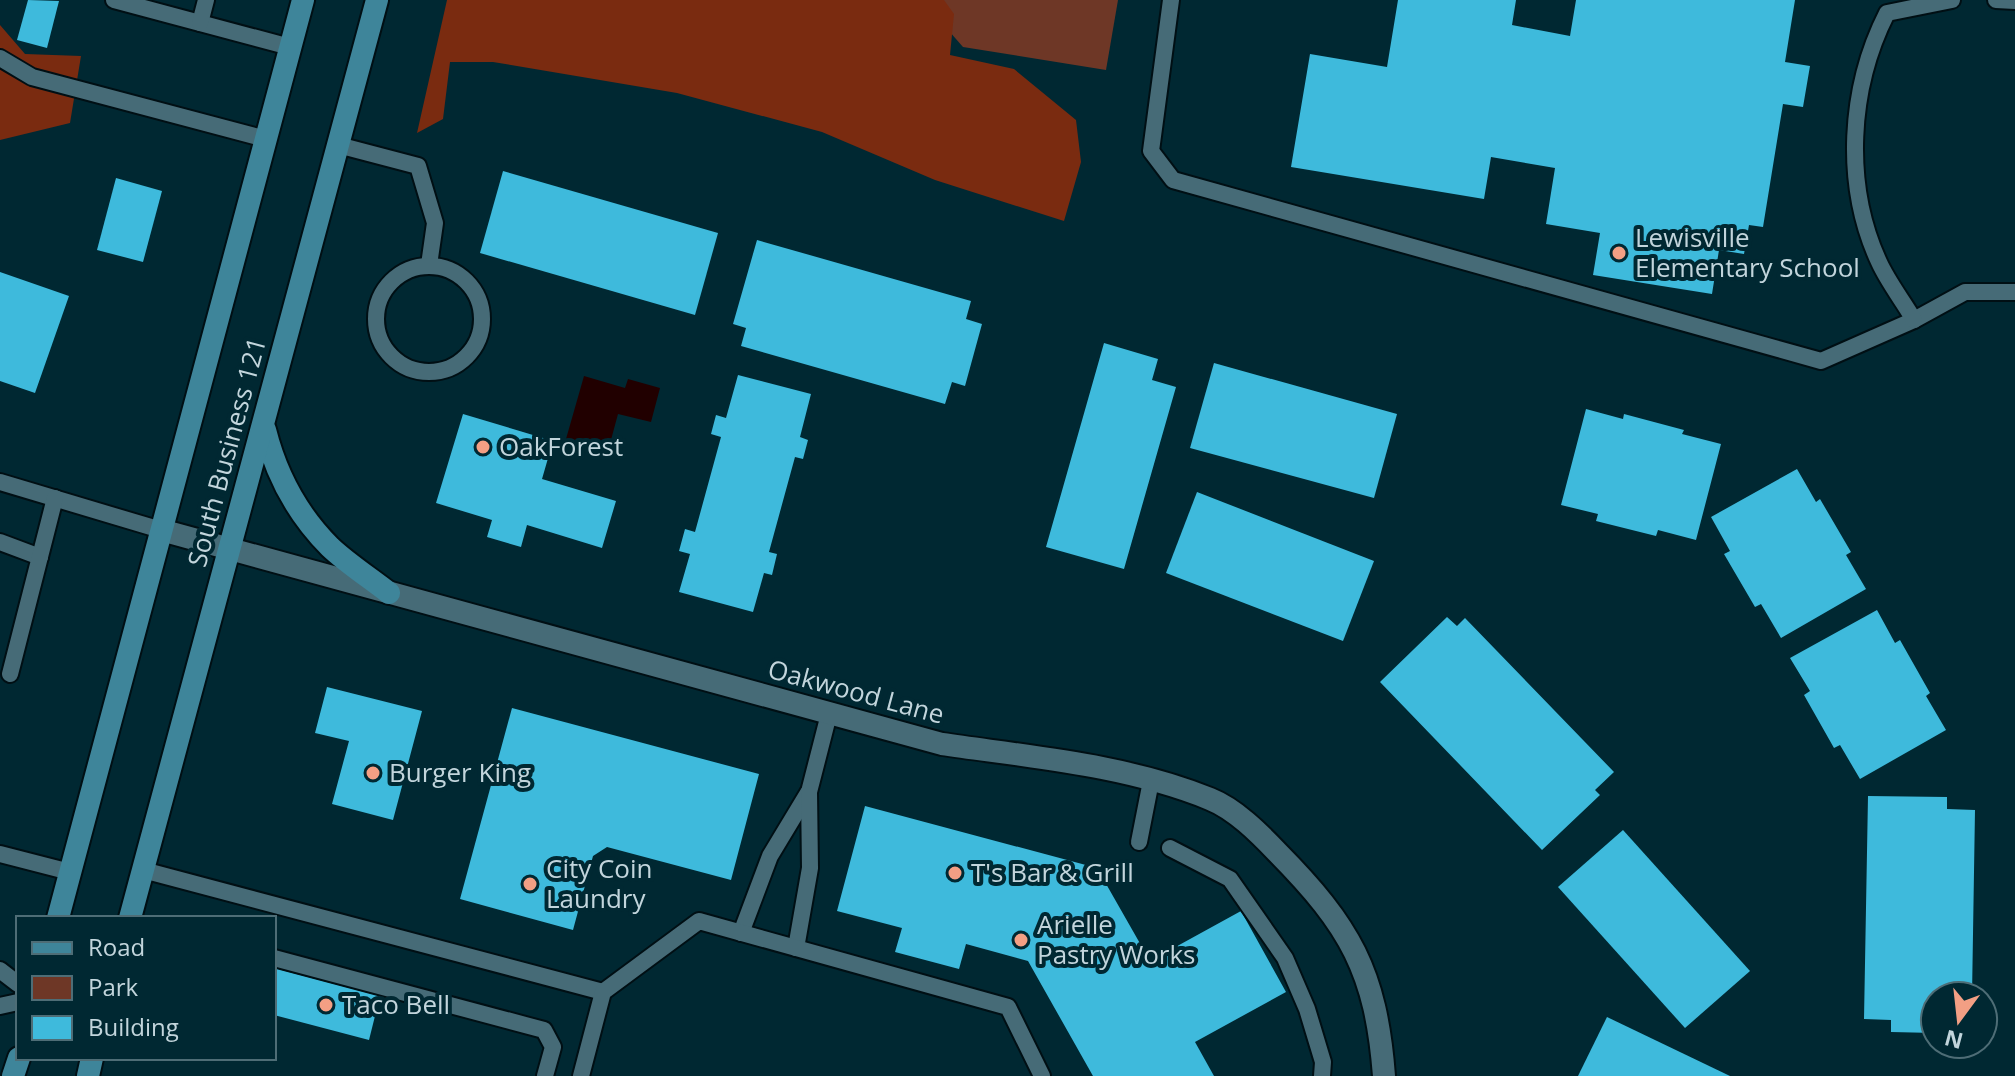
<svg xmlns="http://www.w3.org/2000/svg" width="2015" height="1076" font-family="'Open Sans',sans-serif">
  <style>
    .green { fill: #6e3726 }
    .forest { fill: #7a2b10 }
    .water { fill: #210000 }
    .building { fill: #3ebadc }
    .lines { fill: none; stroke-linecap: round; stroke-linejoin: round }
    .service-casing { stroke: #000f14; stroke-width: 20 }
    .minor-casing { stroke: #000f14; stroke-width: 26 }
    .primary-casing { stroke: #000f14; stroke-width: 26 }
    .service { stroke: #466b77; stroke-width: 16 }
    .minor { stroke: #466b77; stroke-width: 22 }
    .primary { stroke: #3e859a; stroke-width: 22 }
    .poi-dot { fill: #f39f84; stroke: #002832; stroke-width: 3 }
    .labels { text-anchor: middle; stroke-width: 8; stroke-linejoin: round; paint-order: stroke }
    .poi-label { font-size: 26px; fill: #c2d5dc; stroke: #002832; text-anchor: start }
    .street-label { font-size: 26px; fill: #c2d5dc; stroke: #002832 }
  </style>
  <rect width="100%" height="100%" fill="#002832"/>
  <polygon class="green" points="922,0 1118,0 1106,70 963,47"/>
  <g class="forest">
    <polygon points="447,0 944,0 954,14 950,55 1014,69 1076,120 1081,162 1064,221 935,180 822,132 677,93 493,62 450,62 443,119 417,133"/>
    <polygon points="0,25 25,54 81,56 70,123 0,140"/>
  </g>
  <polygon class="water" points="584,376 625,388 628,379 660,388 651,422 618,414 608,451 566,439"/>
  <g class="building">
    <polygon points="28,0 59,1 47,48 17,40"/>
    <polygon points="1398,0 1516,0 1512,25 1570,36 1576,0 1795,0 1785,62 1810,66 1803,107 1783,104 1763,227 1749,225 1744,254 1719,250 1712,294 1593,275 1600,233 1546,224 1555,168 1491,157 1484,199 1291,167 1310,54 1387,67"/>
    <polygon points="503,171 718,233 695,315 480,253"/>
    <polygon points="116,178 162,191 143,262 97,250"/>
    <polygon points="757,240 971,301 966,319 982,324 965,386 952,382 945,404 741,346 746,328 733,324"/>
    <polygon points="0,272 69,296 35,393 0,381"/>
    <polygon points="1104,343 1158,359 1152,380 1176,387 1124,569 1046,547"/>
    <polygon points="1214,363 1397,414 1374,498 1190,448"/>
    <polygon points="738,375 811,394 800,437 808,440 803,459 795,457 769,552 777,554 772,575 764,573 753,612 679,592 690,554 679,551 685,529 695,532 721,437 711,434 716,415 726,418"/>
    <polygon points="1586,409 1623,419 1624,414 1684,430 1682,434 1721,444 1696,540 1658,530 1656,536 1596,521 1598,514 1561,505"/>
    <polygon points="463,414 553,441 542,479 616,501 602,548 527,525 521,547 487,537 492,520 436,503"/>
    <polygon points="1797,469 1816,502 1820,499 1851,552 1846,555 1866,589 1781,638 1761,604 1755,607 1724,554 1730,551 1711,517"/>
    <polygon points="1197,492 1374,561 1343,641 1166,573"/>
    <polygon points="1877,610 1895,643 1900,640 1930,693 1926,696 1946,730 1860,779 1840,745 1834,748 1804,695 1810,691 1790,658"/>
    <polygon points="1447,617 1457,626 1465,618 1614,772 1595,790 1600,795 1542,850 1380,682"/>
    <polygon points="327,687 422,711 393,820 332,804 349,741 315,733"/>
    <polygon points="512,708 759,774 731,880 607,847 593,856 573,930 460,899"/>
    <polygon points="1868,796 1947,797 1947,809 1975,810 1972,996 1935,996 1935,1033 1891,1032 1891,1020 1864,1019"/>
    <polygon points="865,806 1097,868 1150,961 1241,911 1286,992 1195,1042 1214,1076 1093,1076 1028,961 966,944 959,969 895,952 902,928 837,911"/>
    <polygon points="1623,830 1750,971 1685,1028 1558,887"/>
    <polygon points="274,968 380,996 369,1040 274,1015"/>
    <polygon points="1607,1017 1730,1076 1578,1076"/>
  </g>
  <g class="lines">
    <defs>
      <g id="service">
        <polyline points="114,0 290,47"/>
        <polyline points="1171,0 1151,151 1173,180 1821,361 1914,320 1965,292 2015,292"/>
        <polyline points="1996,0 2015,1"/>
        <polyline points="200,23 206,0"/>
        <polyline points="0,58 32,77 266,139"/>
        <polyline points="338,145 418,166 435,223 429,265"/>
        <circle cx="429" cy="319" r="53"/>
        <path d="M1914 320C1903 301 1888 282 1879 262 1843 184 1849 88 1887 13L1952 0"/>
        <polyline points="0,482 161,530"/>
        <polyline points="0,542 40,557"/>
        <polyline points="10,674 55,498"/>
        <polyline points="1139,842 1151,781"/>
        <polyline points="1170,848 1230,879 1285,958 1307,1009 1323,1062 1322,1076"/>
        <polyline points="0,854 70,872"/>
        <polyline points="143,870 603,992"/>
        <polyline points="741,933 770,856 808,793"/>
        <polyline points="796,948 810,868 809,792 829,714"/>
        <polyline points="274,958 544,1030 553,1047 545,1076"/>
        <polyline points="0,970 18,984"/>
        <polyline points="0,1006 18,1002"/>
        <polyline points="581,1076 603,992 699,921 1008,1007 1042,1076"/>
      </g>
      <path id="minor" d="M161 530 942 744C1031 757 1127 765 1210 799 1235 809 1259 833 1277 852 1350 926 1376 971 1384 1076"/>
      <g id="primary">
        <path d="M265 430C276 474 297 514 330 547 348 564 370 578 389 593"/>
        <polyline points="58,918 303,0"/>
        <polyline points="130,918 377,0"/>
        <polyline points="13,1076 19,1058"/>
        <polyline points="88,1076 92,1058"/>
      </g>
    </defs>
    <use href="#service" class="service-casing"/>
    <use href="#minor" class="minor-casing"/>
    <use href="#primary" class="primary-casing"/>
    <use href="#service" class="service"/>
    <use href="#minor" class="minor"/>
    <use href="#primary" class="primary"/>
  </g>
  <g class="poi-dot">
    <circle cx="1619" cy="253" r="8"/>
    <circle cx="483" cy="447" r="8"/>
    <circle cx="373" cy="773" r="8"/>
    <circle cx="955" cy="873" r="8"/>
    <circle cx="530" cy="884" r="8"/>
    <circle cx="1021" cy="940" r="8"/>
    <circle cx="326" cy="1005" r="8"/>
  </g>
  <g class="labels">
    <g class="poi-label">
      <text x="1635" y="247">Lewisville<tspan x="1635" dy="30">Elementary School</tspan></text>
      <text x="499" y="456">OakForest</text>
      <text x="389" y="782">Burger King</text>
      <text x="546" y="878">City Coin<tspan x="546" dy="30">Laundry</tspan></text>
      <text x="971" y="882">T's Bar &amp; Grill</text>
      <text x="1037" y="934">Arielle<tspan x="1037" dy="30">Pastry Works</tspan></text>
      <text x="342" y="1014">Taco Bell</text>
    </g>
    <g class="street-label">
      <text transform="translate(227 452) rotate(-75)" y="9">South Business 121</text>
      <text transform="translate(856 692) rotate(15)" y="9">Oakwood Lane</text>
    </g>
  </g>
  <rect x="16" y="916" width="260" height="144" fill="#002832" stroke="#4e6d76" stroke-width="2"/>
  <rect x="32" y="942" width="40" height="12" fill="#3e859a" stroke="#4e6d76" stroke-width="2"/>
  <text x="88" y="956" font-size="24" fill="#c2d5dc">Road</text>
  <rect x="32" y="976" width="40" height="24" fill="#6e3726" stroke="#4e6d76" stroke-width="2"/>
  <text x="88" y="996" font-size="24" fill="#c2d5dc">Park</text>
  <rect x="32" y="1016" width="40" height="24" fill="#3ebadc" stroke="#4e6d76" stroke-width="2"/>
  <text x="88" y="1036" font-size="24" fill="#c2d5dc">Building</text>
  <g transform="translate(1959 1020) rotate(195)"><circle r="38" fill="#002832" stroke="#4e6d76" stroke-width="2"/>
  <path d="M0-6L14 30L0 20L-14 30Z" fill="#f39f84"/>
  <text y="-12" font-size="22" font-weight="bold" text-anchor="middle" fill="#c2d5dc">N</text>
  </g>
</svg>
